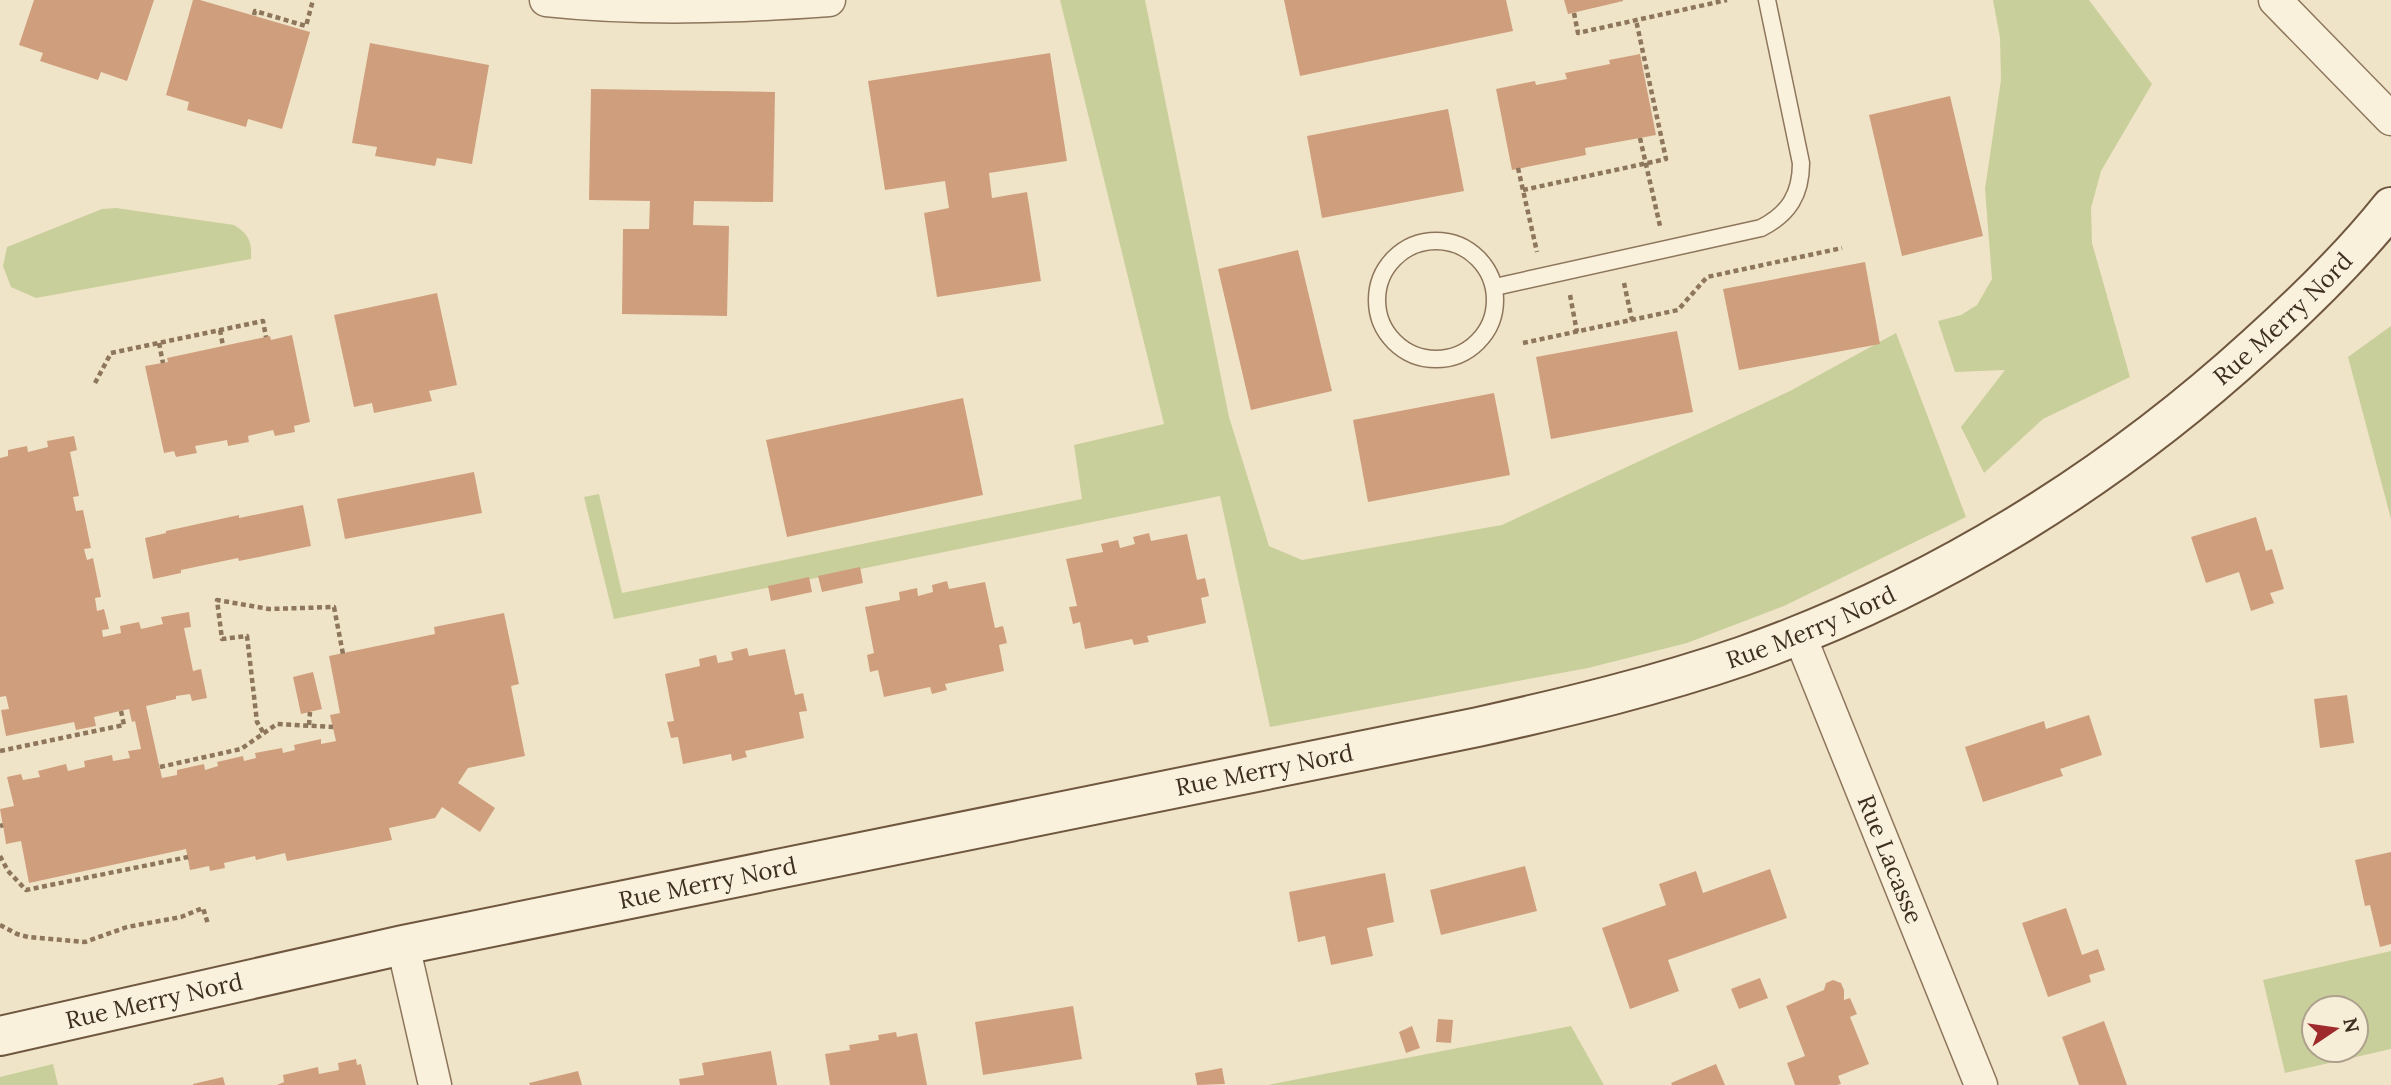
<svg xmlns="http://www.w3.org/2000/svg" width="2391" height="1085" font-family="Lora,serif">
  <style>
    .green { fill: #c9cf9b; fill-rule: evenodd }
    .building { fill: #cf9f7d }
    .lines { fill: none; stroke-linecap: round; stroke-linejoin: round }
    .service-casing { stroke: #8d765c; stroke-width: 19 }
    .minor-casing { stroke: #8d765c; stroke-width: 35 }
    .secondary-casing { stroke: #6f573f; stroke-width: 42 }
    .path { stroke: #8d765c; stroke-width: 4.5; stroke-dasharray: 5 3.5; stroke-linecap: butt }
    .service { stroke: #faf1dc; stroke-width: 16 }
    .minor { stroke: #faf1dc; stroke-width: 32 }
    .secondary { stroke: #faf1dc; stroke-width: 38 }
    .labels { text-anchor: middle; stroke-width: 7; stroke-linejoin: round; paint-order: stroke }
    .street-label { font-size: 24px; fill: #3d2e20; stroke: #f7eed8 }
  </style>
  <rect width="100%" height="100%" fill="#f0e4c8"/>
  <g class="green">
    <polygon points="1060,0 1145,0 1229,417 1269,546 1302,560 1502,525 1790,391 1896,333 1966,517 1784,606 1687,643 1588,668 1270,727 1220,496 614,619 584,497 599,494 622,593 1082,499 1074,445 1164,424"/>
    <polygon points="1993,0 2089,0 2152,84 2101,171 2091,208 2092,243 2130,377 2043,419 1984,473 1961,427 2005,370 1955,372 1938,321 1961,315 1977,305 1992,279 1985,189 2001,80 2000,38"/>
    <path d="M116 208 234 225C249 234 252 242 251 259L36 298 11 287 3 266 7 247 102 209Z"/>
    <polygon points="2391,326 2391,519 2348,357"/>
    <path d="M2391 951V1049L2285 1073 2263 980ZM2314 1008H2356V1050H2314Z"/>
    <polygon points="1571,1026 1604,1085 1268,1085"/>
    <polygon points="53,1064 58,1085 0,1085 0,1077"/>
  </g>
  <g class="building">
    <polygon points="34,0 154,0 127,81 101,72 98,80 40,61 43,53 19,45"/>
    <polygon points="193,0 200,0 310,32 282,129 248,119 246,127 187,110 189,102 166,95"/>
    <polygon points="1284,0 1506,0 1513,31 1300,76"/>
    <polygon points="1564,0 1623,0 1623,1 1568,14"/>
    <polygon points="370,43 489,65 472,164 437,158 435,166 375,156 377,147 352,143"/>
    <polygon points="1050,53 1067,161 989,173 992,198 1027,192 1041,281 937,297 924,213 949,208 945,181 885,190 868,81"/>
    <polygon points="1640,54 1656,135 1585,148 1586,155 1512,170 1496,89 1535,81 1536,85 1567,79 1565,73 1610,64 1609,60"/>
    <polygon points="591,89 775,92 773,202 694,201 693,225 729,226 727,316 622,314 623,229 649,229 650,201 589,200"/>
    <polygon points="1950,96 1983,236 1902,256 1869,115"/>
    <polygon points="1448,109 1464,191 1322,218 1307,136"/>
    <polygon points="1298,250 1332,391 1251,410 1218,269"/>
    <polygon points="1865,262 1880,344 1739,370 1723,289"/>
    <polygon points="437,293 457,385 429,391 432,401 374,413 372,403 354,407 334,315"/>
    <polygon points="1677,331 1693,412 1551,439 1536,357"/>
    <polygon points="292,335 310,422 294,426 295,432 275,436 273,430 248,436 249,442 228,446 227,440 195,446 197,453 176,457 174,451 164,453 145,366 168,362 167,358 223,346 270,336 271,340"/>
    <polygon points="1494,393 1510,475 1368,502 1353,420"/>
    <polygon points="963,398 983,495 787,537 766,440"/>
    <polygon points="74,436 77,450 70,452 79,496 73,497 76,511 83,510 91,548 84,549 87,560 93,558 101,597 95,598 97,611 104,609 109,629 102,630 103,637 121,633 120,626 139,622 141,629 163,624 161,617 189,612 191,627 184,628 193,671 201,669 207,698 192,701 190,694 176,696 176,699 146,706 162,778 177,775 177,770 204,764 205,770 218,766 217,762 243,756 244,761 256,758 255,753 282,748 283,753 295,750 294,745 321,739 321,744 336,741 330,715 340,713 329,656 435,634 434,627 504,613 519,684 511,686 525,756 468,768 458,783 495,808 480,832 442,807 435,818 389,828 392,840 287,861 285,853 256,860 255,856 224,863 225,868 210,871 209,866 190,870 186,849 29,883 21,841 6,844 5,837 0,809 14,806 7,777 21,774 23,780 40,777 38,771 66,764 68,771 85,767 84,761 112,755 113,761 130,758 128,751 141,749 135,721 132,722 129,709 94,717 96,726 76,730 74,722 6,736 1,710 9,709 6,696 0,697 0,458 8,456 8,450 27,446 28,452 48,447 47,441"/>
    <polygon points="474,472 482,513 345,539 337,499"/>
    <polygon points="303,505 311,546 239,561 238,558 181,570 181,573 153,579 145,538 166,533 166,531 239,515 239,518"/>
    <polygon points="2256,517 2266,551 2272,549 2284,589 2270,593 2274,603 2251,611 2239,572 2206,583 2191,537"/>
    <polygon points="1149,533 1151,541 1187,534 1197,580 1205,578 1209,596 1201,598 1206,623 1147,636 1149,642 1134,645 1132,639 1085,649 1080,622 1073,624 1069,607 1077,606 1066,559 1103,552 1101,544 1118,540 1120,548 1135,544 1133,537"/>
    <polygon points="860,567 863,583 822,592 818,576"/>
    <polygon points="809,577 812,592 771,601 768,586"/>
    <polygon points="947,581 949,589 985,582 995,628 1003,626 1007,643 999,645 1004,671 945,684 947,690 932,694 930,687 884,697 878,670 870,672 867,655 874,653 865,607 900,600 899,592 917,588 918,596 933,592 932,585"/>
    <polygon points="747,648 749,656 785,649 795,695 803,693 807,711 799,712 804,738 745,751 747,757 732,761 731,754 683,764 678,737 671,738 667,722 674,721 665,674 700,666 699,659 716,655 718,663 733,660 731,652"/>
    <polygon points="313,672 322,709 301,714 293,677"/>
    <polygon points="2347,695 2354,743 2320,748 2314,699"/>
    <polygon points="2089,715 2102,755 2060,769 2063,776 1983,802 1965,747 2044,721 2046,729"/>
    <polygon points="2391,852 2391,944 2380,947 2370,905 2365,906 2355,860"/>
    <polygon points="1525,866 1537,911 1441,935 1430,890"/>
    <polygon points="1770,869 1787,918 1668,960 1679,991 1630,1009 1602,928 1666,905 1659,884 1696,871 1703,893"/>
    <polygon points="1385,873 1394,922 1367,928 1373,956 1331,965 1325,936 1298,942 1289,892"/>
    <polygon points="2066,908 2082,955 2098,949 2105,970 2089,975 2091,982 2048,997 2022,923"/>
    <polygon points="1760,978 1768,998 1739,1009 1731,989"/>
    <polygon points="1833,980 1841,983 1844,990 1844,1000 1850,998 1857,1014 1850,1017 1869,1064 1838,1076 1841,1084 1837,1085 1795,1085 1787,1063 1805,1056 1786,1006 1824,990 1826,983"/>
    <polygon points="1073,1006 1082,1059 983,1075 975,1022"/>
    <polygon points="1438,1019 1453,1020 1451,1043 1436,1042"/>
    <polygon points="2104,1021 2127,1085 2079,1085 2062,1037"/>
    <polygon points="1412,1026 1420,1048 1406,1053 1399,1032"/>
    <polygon points="896,1032 897,1037 917,1033 927,1085 830,1085 825,1054 850,1050 849,1045 879,1040 878,1035"/>
    <polygon points="771,1051 777,1085 680,1085 679,1079 704,1075 702,1063"/>
    <polygon points="356,1059 357,1065 361,1064 366,1085 277,1085 284,1082 283,1075 318,1067 319,1074 339,1070 338,1063"/>
    <polygon points="1716,1064 1725,1085 1672,1085 1671,1083"/>
    <polygon points="1222,1068 1225,1084 1197,1085 1195,1073"/>
    <polygon points="578,1071 582,1085 530,1085 529,1083"/>
    <polygon points="223,1077 225,1085 193,1085 193,1084"/>
  </g>
  <g class="lines">
    <defs>
      <g id="service">
        <circle cx="1436" cy="300" r="59"/>
        <path d="M1495 287 1761 228C1789 214 1801 194 1801 163L1767 0"/>
      </g>
      <g id="minor">
        <path d="M546 0C640 10 734 7 829 0"/>
        <polyline points="2275,0 2391,119"/>
        <path id="s1" d="M1799 634 1981 1085"/>
        <polyline points="403,945 435,1085"/>
      </g>
      <g id="secondary">
        <path id="s2" d="M0 1036 403 945 1478 727C1568 707 1656 686 1743 656 1933 589 2108 481 2256 346 2304 303 2351 257 2391 207"/>
      </g>
    </defs>
    <use href="#service" class="service-casing"/>
    <use href="#minor" class="minor-casing"/>
    <use href="#secondary" class="secondary-casing"/>
    <g class="path">
      <polyline points="1574,13 1578,33 1727,0"/>
      <polyline points="254,15 255,11 306,26 313,0"/>
      <polyline points="1640,138 1660,226"/>
      <polyline points="1518,168 1537,252"/>
      <polyline points="1523,190 1666,159 1636,20"/>
      <polyline points="1624,283 1632,320"/>
      <polyline points="1570,295 1577,332"/>
      <polyline points="220,330 223,346"/>
      <polyline points="159,343 163,363"/>
      <polyline points="1523,343 1678,310 1707,277 1842,248"/>
      <polyline points="95,383 111,353 263,321 266,337"/>
      <polyline points="309,725 310,712"/>
      <polyline points="263,732 257,722 247,636 222,639 217,600 269,609 334,607 343,654"/>
      <polyline points="0,751 124,725 121,711"/>
      <polyline points="160,767 241,749 277,724 333,727"/>
      <polyline points="0,826 3,825"/>
      <polyline points="0,856 8,871 26,890 188,857"/>
      <polyline points="0,925 17,934 28,937 85,942 127,927 181,917 203,908 208,924"/>
    </g>
    <use href="#service" class="service"/>
    <use href="#minor" class="minor"/>
    <use href="#secondary" class="secondary"/>
  </g>
  <g class="labels">
    <g class="street-label">
      <text dy="8" stroke="none"><textPath href="#s2" startOffset="2426">Rue Merry Nord</textPath></text>
      <text dy="8" stroke="none"><textPath href="#s2" startOffset="1858">Rue Merry Nord</textPath></text>
      <text dy="8" stroke="none"><textPath href="#s2" startOffset="1292">Rue Merry Nord</textPath></text>
      <text dy="8" stroke="none"><textPath href="#s1" startOffset="243">Rue Lacasse</textPath></text>
      <text dy="8" stroke="none"><textPath href="#s2" startOffset="724">Rue Merry Nord</textPath></text>
      <text dy="8" stroke="none"><textPath href="#s2" startOffset="158">Rue Merry Nord</textPath></text>
    </g>
  </g>
  <g transform="translate(2335 1029) rotate(77)"><circle r="33" fill="#f7eed8" stroke="#ada18e" stroke-width="2"/>
  <path d="M0-5L12 26L0 18L-12 26Z" fill="#9e2a2b"/>
  <text y="-10" font-size="19" font-weight="bold" text-anchor="middle" fill="#3d2e20">N</text>
  </g>
</svg>
